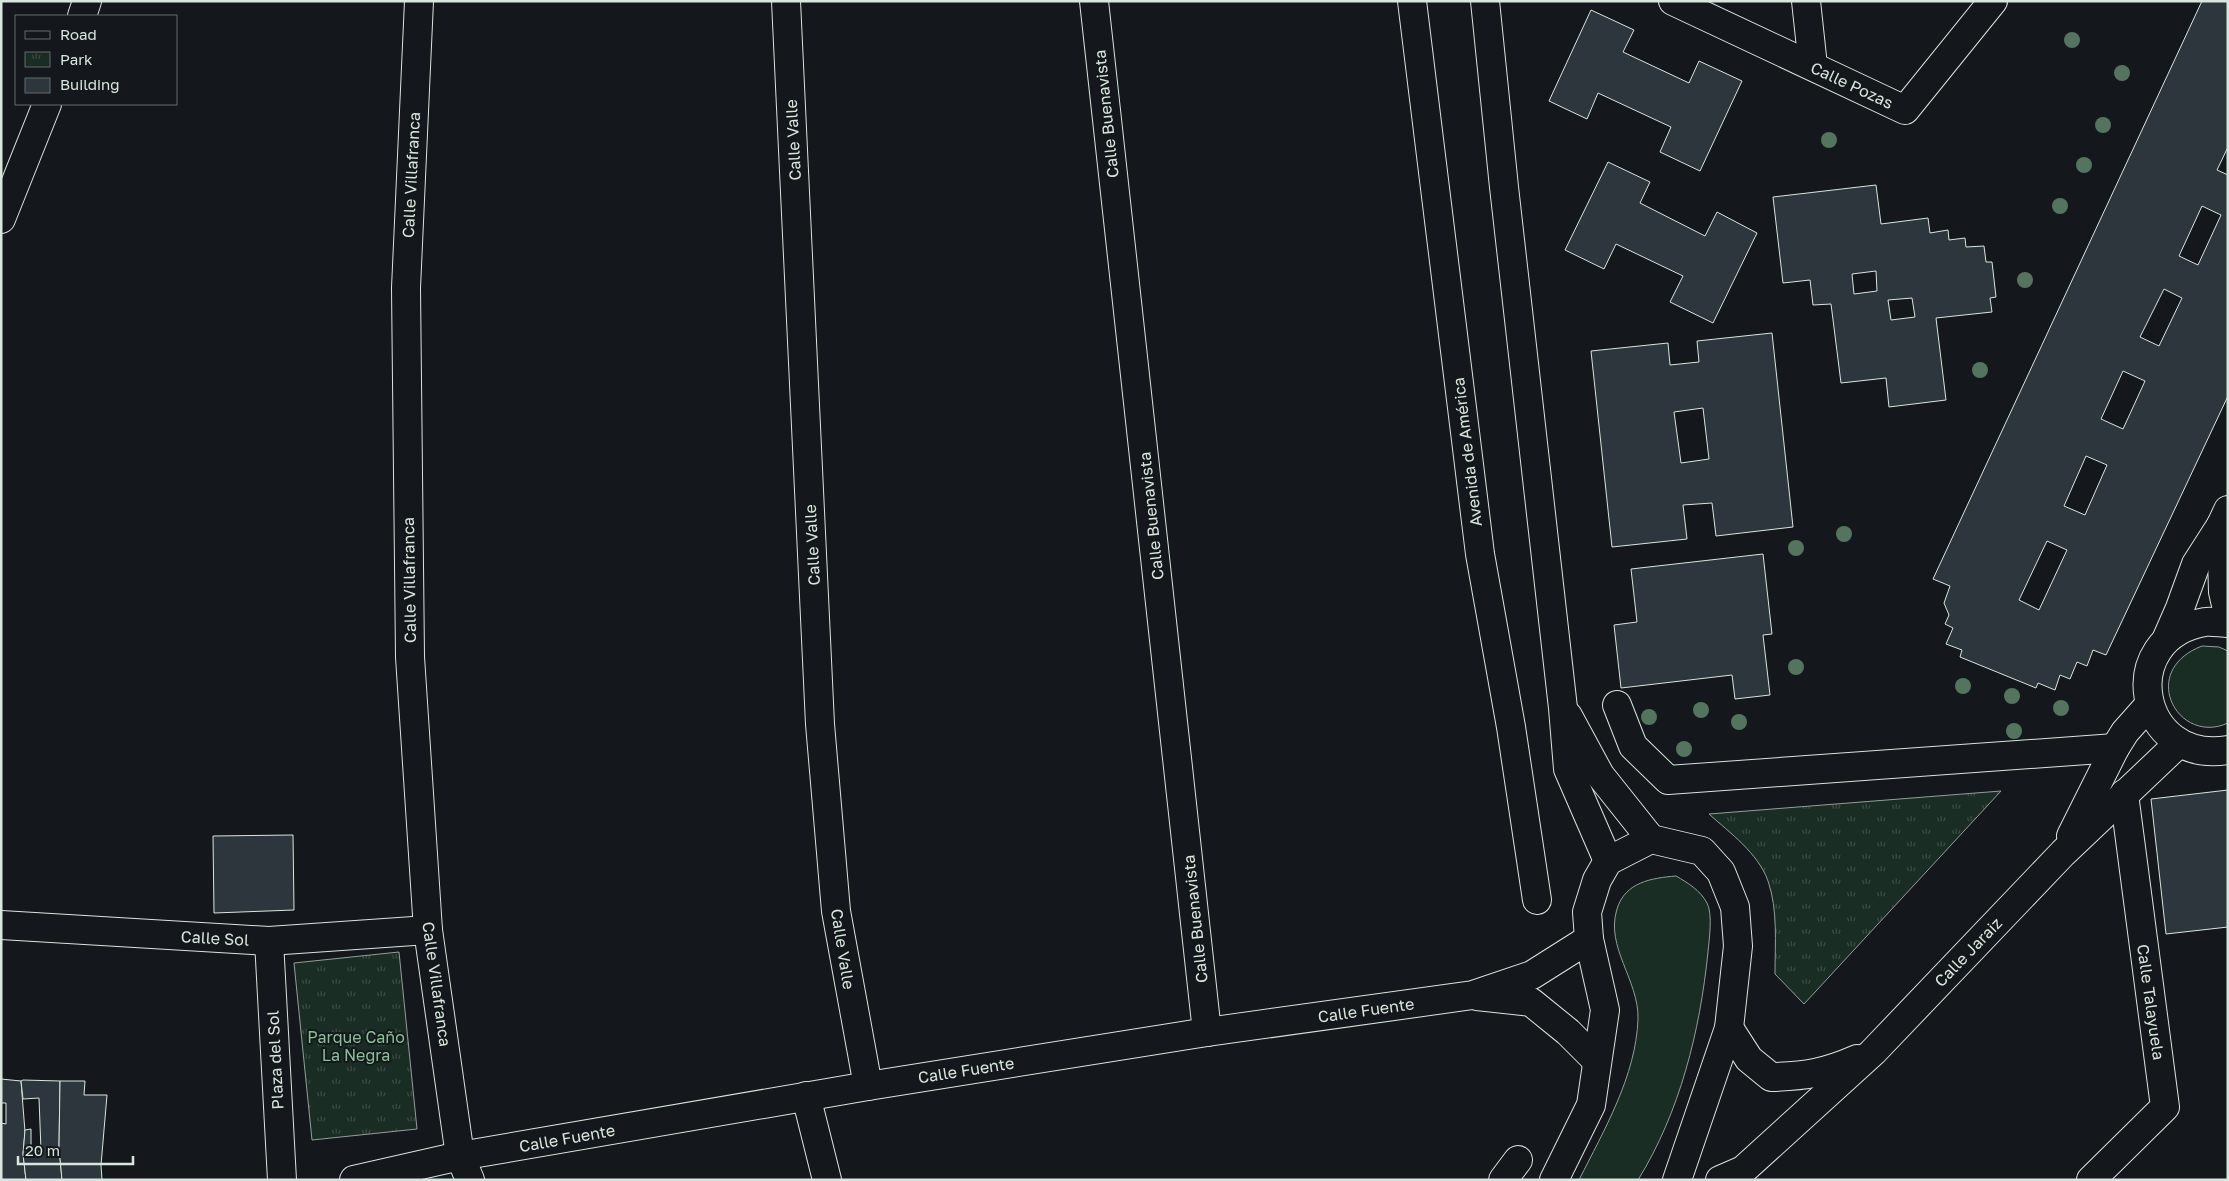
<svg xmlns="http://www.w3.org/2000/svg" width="2229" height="1181" font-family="'Golos Text',sans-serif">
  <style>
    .grass { fill: #1a2d24; stroke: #939e99 }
    .park { fill: url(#park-tufts); stroke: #939e99 }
    .building { fill: #2c363c; stroke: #d8e6dc; fill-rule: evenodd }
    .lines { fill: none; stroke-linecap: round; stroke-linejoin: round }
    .minor-casing { stroke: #d8e6dc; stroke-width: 30 }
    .minor { stroke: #14181c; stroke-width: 28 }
    .tree { fill: #55745f }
    .labels { text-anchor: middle; stroke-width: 4; stroke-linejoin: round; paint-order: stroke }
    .street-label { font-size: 16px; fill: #d8e6dc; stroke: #14181c }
    .park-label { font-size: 16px; fill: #8ac095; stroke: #14181c }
  </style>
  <defs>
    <pattern id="park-tufts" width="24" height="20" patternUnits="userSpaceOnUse" patternTransform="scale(1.25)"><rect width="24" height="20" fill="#1a2d24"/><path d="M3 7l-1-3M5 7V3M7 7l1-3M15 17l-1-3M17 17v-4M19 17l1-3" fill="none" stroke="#3b4b43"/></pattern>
  </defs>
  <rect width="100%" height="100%" fill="#14181c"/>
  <g class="grass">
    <path d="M2202 646 2219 647 2228 651V723C2178 746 2137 671 2202 646Z"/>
    <path d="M1676 876C1688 883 1700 890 1707 903 1713 914 1709 940 1708 952 1700 1031 1680 1112 1638 1180H1579C1604 1130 1636 1076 1638 1019 1639 980 1605 947 1617 909 1625 882 1652 878 1676 876Z"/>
  </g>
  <g class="park">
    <path d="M2001 791 1804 1004 1775 974C1775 943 1778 910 1768 881 1758 853 1730 833 1709 814Z"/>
    <polygon points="399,952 417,1129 312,1140 294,963"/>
  </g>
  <g class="building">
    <path d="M2202 1H2228V147L2217 170 2228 175V396L2106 655 2093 650 2087 666 2077 662 2070 679 2060 675 2055 690 2038 683 2036 688 1960 657 1962 650 1946 644 1953 628 1945 624 1949 615 1944 603 1950 586 1933 579ZM2202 206 2221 215 2198 265 2179 256ZM2164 289 2182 298 2159 346 2140 337ZM2123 371 2145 381 2123 429 2101 419ZM2086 456 2107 465 2085 515 2064 506ZM2047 541 2067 550 2039 610 2019 600Z"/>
    <polygon points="1591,10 1634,30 1623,52 1689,83 1699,61 1742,81 1700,171 1660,152 1671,127 1598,93 1587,119 1549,101"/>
    <polygon points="1608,162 1650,182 1640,203 1705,236 1717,212 1757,233 1713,323 1670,302 1683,276 1616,244 1604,269 1565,250"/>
    <path d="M1876 185 1881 224 1928 218 1930 233 1948 230 1949 240 1965 238 1966 247 1984 246 1986 262H1992L1996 297 1990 298 1992 312 1936 318 1946 400 1889 407 1886 378 1841 383 1831 304 1813 305 1810 280 1783 283 1773 197ZM1876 271 1877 291 1854 294 1852 274ZM1912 298 1915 317 1891 320 1888 300Z"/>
    <path d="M1772 333 1793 527 1716 536 1712 503 1683 505 1687 539 1612 547 1591 351 1668 343 1670 365 1699 362 1697 341ZM1703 408 1709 459 1681 463 1674 412Z"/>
    <polygon points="1763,554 1772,634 1763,635 1770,695 1735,699 1732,675 1621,688 1614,625 1637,622 1631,569"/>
    <polygon points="2228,790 2228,927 2166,934 2151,799"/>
    <polygon points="293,835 294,910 214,913 213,836"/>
    <polygon points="1,1079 21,1081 25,1132 23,1154 26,1180 1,1180 1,1123 6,1124 6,1103 1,1103"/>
    <polygon points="23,1080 60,1081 59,1147 62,1180 26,1180 23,1154 25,1130 31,1129 31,1152 41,1151 39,1098 23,1099 21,1081"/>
    <polygon points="60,1081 85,1081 84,1095 107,1095 101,1165 102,1180 62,1180 59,1147"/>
  </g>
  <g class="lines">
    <defs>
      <g id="minor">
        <polyline points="419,1 406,288 410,657 428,930 460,1156 470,1180"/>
        <polyline points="786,1 820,724 836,911 868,1086"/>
        <polyline points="1094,1 1207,1032"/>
        <polyline points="1412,1 1480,554 1511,727 1537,900"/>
        <polyline points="1485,1 1504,187 1563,708 1568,769 1608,861"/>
        <polyline points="1673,1 1905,110 1993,1"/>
        <polyline points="1806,1 1813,66"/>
        <polyline points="82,16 87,1"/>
        <polyline points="1,219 47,104"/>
        <polyline points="2221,525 2223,592 2228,614"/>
        <path d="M2228 623C2221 623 2212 621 2205 622 2115 637 2137 765 2228 750"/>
        <polyline points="2166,640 2180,608 2196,564 2221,525 2228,510"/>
        <polyline points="1617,705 1633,746 1668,780 2115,748"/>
        <polyline points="1568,716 1600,775 1651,839"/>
        <polyline points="2071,836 2115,748 2125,732 2149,705"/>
        <polyline points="1,925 269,941 428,930"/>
        <polyline points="269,941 282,1180"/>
        <polyline points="1477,996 1531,1002 1568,1032 1597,1061"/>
        <path d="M1729 1028 1749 1059 1771 1077C1806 1076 1825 1073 1857 1059"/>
        <polyline points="806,1096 827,1180"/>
        <polyline points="354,1180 460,1156 868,1086 1207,1032 1473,995 1532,975 1589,939"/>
        <polyline points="1503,1180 1518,1160"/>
        <polyline points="1554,1180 1591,1105 1605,1010 1589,939 1587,912 1597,880 1608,861 1651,839 1702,851 1721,872 1735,907 1738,946 1729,1028 1677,1180"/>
        <polyline points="1720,1180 1743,1170 1873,1052 2063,853 2178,744"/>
        <polyline points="2091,1180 2165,1107 2124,794"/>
      </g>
    </defs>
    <use href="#minor" class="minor-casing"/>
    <use href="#minor" class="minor"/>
  </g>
  <g class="tree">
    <circle cx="2072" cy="40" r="8"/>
    <circle cx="2122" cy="73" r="8"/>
    <circle cx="2103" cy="125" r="8"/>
    <circle cx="1829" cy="140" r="8"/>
    <circle cx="2084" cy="165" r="8"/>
    <circle cx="2060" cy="206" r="8"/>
    <circle cx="2025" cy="280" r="8"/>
    <circle cx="1980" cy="370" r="8"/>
    <circle cx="1844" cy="534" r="8"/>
    <circle cx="1796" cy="548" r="8"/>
    <circle cx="1796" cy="667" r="8"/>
    <circle cx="1963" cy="686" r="8"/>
    <circle cx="2012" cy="696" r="8"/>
    <circle cx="2061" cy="708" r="8"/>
    <circle cx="1701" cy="710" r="8"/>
    <circle cx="1649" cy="717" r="8"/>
    <circle cx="1739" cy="722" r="8"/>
    <circle cx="2014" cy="731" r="8"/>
    <circle cx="1684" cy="749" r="8"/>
  </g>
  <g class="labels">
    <g class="street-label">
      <text transform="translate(1852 85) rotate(25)" y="6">Calle Pozas</text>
      <text transform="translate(1106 114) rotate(-96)" y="6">Calle Buenavista</text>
      <text transform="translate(793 140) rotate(-93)" y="6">Calle Valle</text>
      <text transform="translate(411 175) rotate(-87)" y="6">Calle Villafranca</text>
      <text transform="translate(1467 452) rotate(-97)" y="6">Avenida de América</text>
      <text transform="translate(1151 516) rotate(-96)" y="6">Calle Buenavista</text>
      <text transform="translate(812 545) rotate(-93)" y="6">Calle Valle</text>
      <text transform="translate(409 580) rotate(-91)" y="6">Calle Villafranca</text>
      <text transform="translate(1195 919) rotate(-96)" y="6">Calle Buenavista</text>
      <text transform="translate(215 938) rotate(3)" y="6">Calle Sol</text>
      <text transform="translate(843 949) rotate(81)" y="6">Calle Valle</text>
      <text transform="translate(1968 952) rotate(-46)" y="6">Calle Jaraiz</text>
      <text transform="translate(437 984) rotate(82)" y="6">Calle Villafranca</text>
      <text transform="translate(2151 1002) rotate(82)" y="6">Calle Talayuela</text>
      <text transform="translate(1366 1010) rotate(-8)" y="6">Calle Fuente</text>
      <text transform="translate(275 1060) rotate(-93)" y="6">Plaza del Sol</text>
      <text transform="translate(966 1070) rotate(-9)" y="6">Calle Fuente</text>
      <text transform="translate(567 1138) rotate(-10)" y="6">Calle Fuente</text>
    </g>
    <g class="park-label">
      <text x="356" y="1043">Parque Caño<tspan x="356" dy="18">La Negra</tspan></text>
    </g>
  </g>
  <rect width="2229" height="1181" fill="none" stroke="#d8e6dc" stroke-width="5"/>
  <rect x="15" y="15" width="162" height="90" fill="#14181c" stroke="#626a69"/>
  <rect x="25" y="31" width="25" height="8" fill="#14181c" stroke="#626a69"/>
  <text x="60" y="40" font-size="15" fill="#d8e6dc">Road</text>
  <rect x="25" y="52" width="25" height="15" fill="url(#park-tufts)" stroke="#626a69"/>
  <text x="60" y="65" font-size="15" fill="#d8e6dc">Park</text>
  <rect x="25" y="78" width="25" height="15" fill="#2c363c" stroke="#626a69"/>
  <text x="60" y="90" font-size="15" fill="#d8e6dc">Building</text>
  <path d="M18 1156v8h115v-8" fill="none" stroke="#d8e6dc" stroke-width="2.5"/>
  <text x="25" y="1156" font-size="15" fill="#d8e6dc" stroke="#14181c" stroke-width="4" paint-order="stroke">20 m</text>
</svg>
